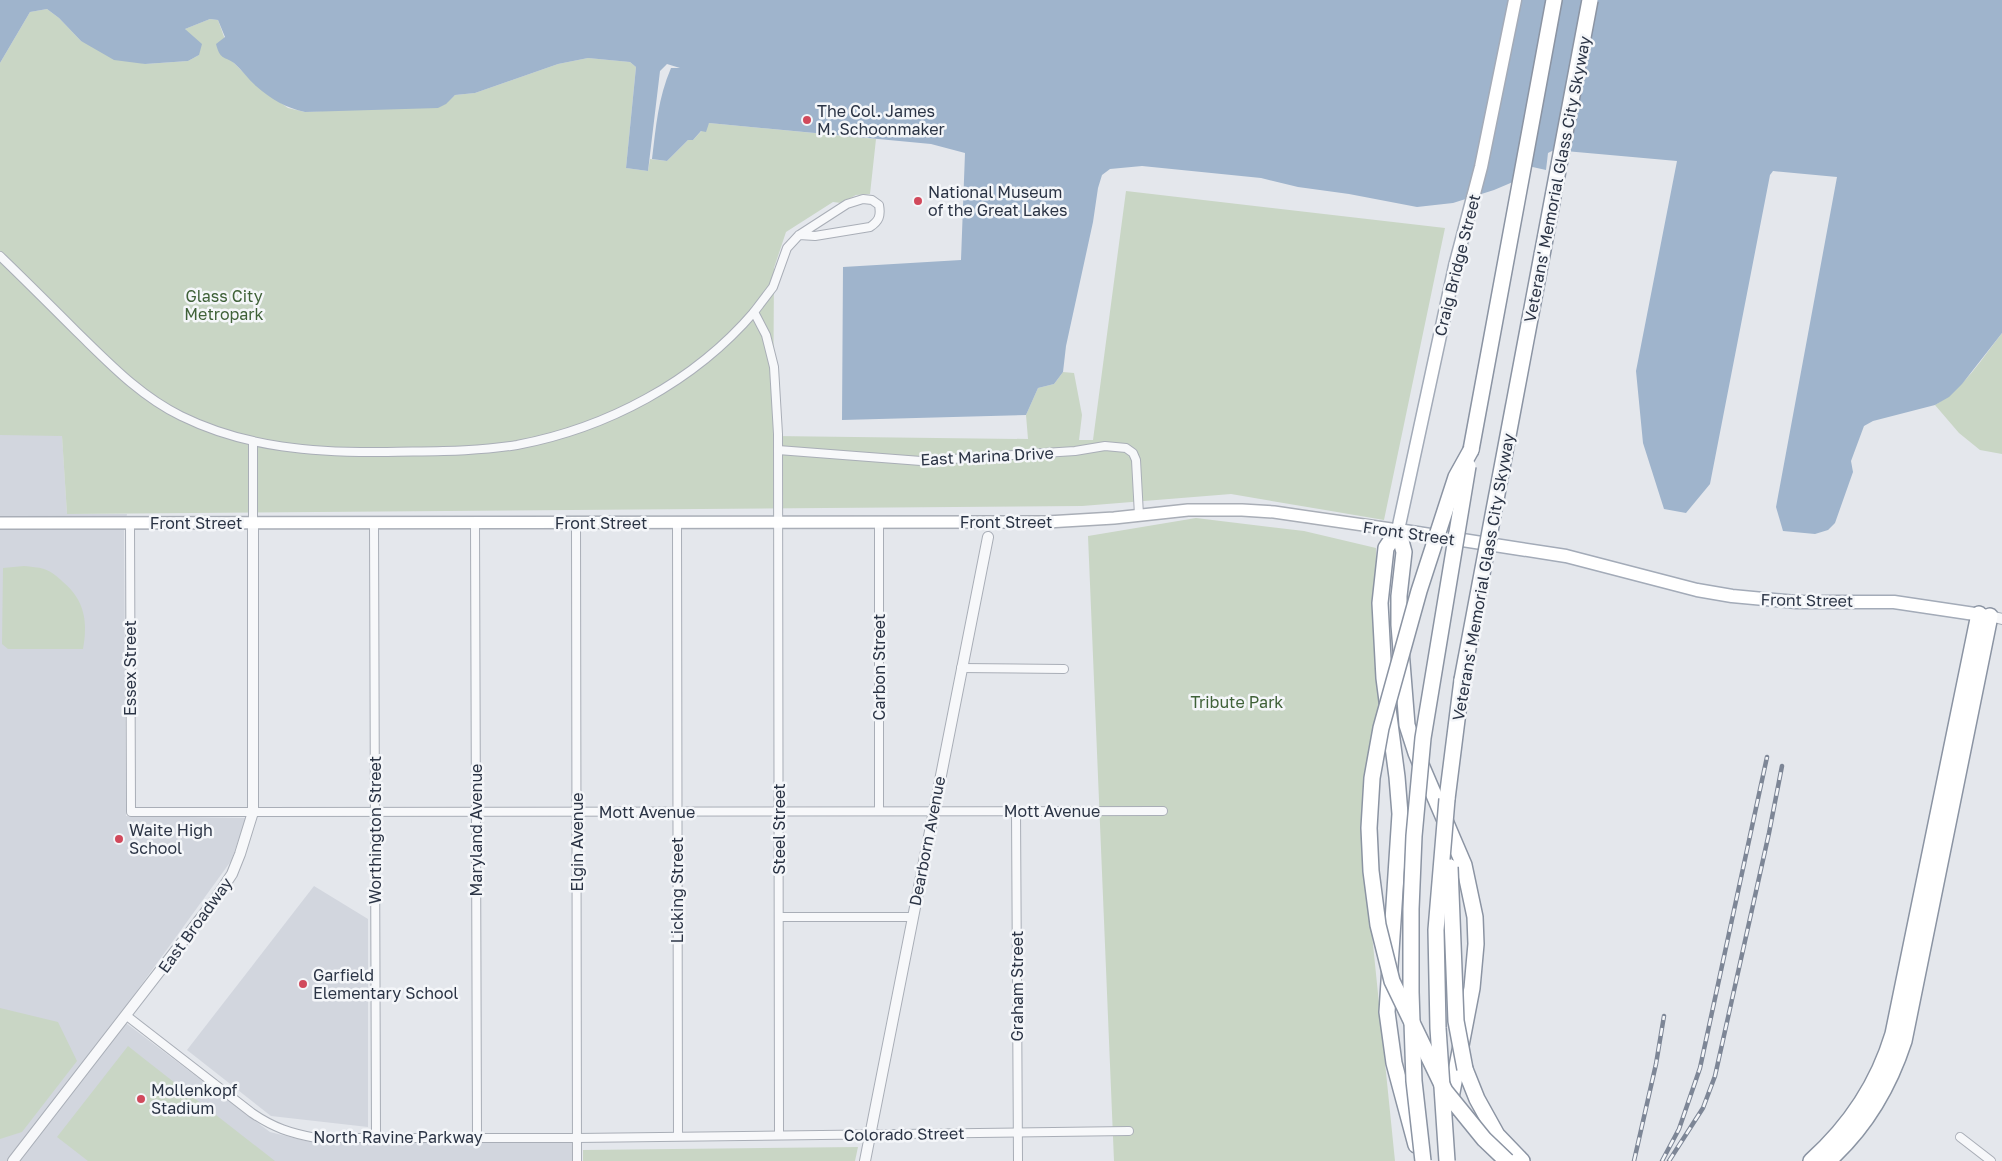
<svg xmlns="http://www.w3.org/2000/svg" width="2002" height="1161" font-family="'Golos Text',sans-serif">
  <style>
    .built { fill: #d2d6de }
    .green { fill: #c9d6c5 }
    .water { fill: #9fb4cc }
    .lines { fill: none; stroke-linecap: round; stroke-linejoin: round }
    .minor-casing { stroke: #a9aeb7; stroke-width: 10 }
    .tertiary-casing { stroke: #a9aeb7; stroke-width: 12 }
    .secondary-casing { stroke: #a9aeb7; stroke-width: 14 }
    .primary-casing { stroke: #a3abb8; stroke-width: 15 }
    .motorway-casing { stroke: #8b94a3; stroke-width: 18 }
    .minor { stroke: #f7f8fa; stroke-width: 8 }
    .tertiary { stroke: #f7f8fa; stroke-width: 10 }
    .secondary { stroke: #fff; stroke-width: 11 }
    .primary { stroke: #fff; stroke-width: 12 }
    .motorway { stroke: #fff; stroke-width: 15 }
    .rail-casing { stroke: #7d8696; stroke-width: 4.5 }
    .rail { stroke: #f4f6f9; stroke-width: 2.5; stroke-dasharray: 8; stroke-linecap: butt }
    .motorway-bridge-casing { stroke: #8b94a3; stroke-width: 18; stroke-linecap: butt }
    .motorway-bridge { stroke: #fff; stroke-width: 15 }
    .poi-dot { fill: #d1495b; stroke: #f4f6f9; stroke-width: 2 }
    .labels { text-anchor: middle; stroke-width: 5; stroke-linejoin: round; paint-order: stroke }
    .poi-label { font-size: 16px; fill: #2b3445; stroke: #f4f6f9; text-anchor: start }
    .street-label { font-size: 16px; fill: #2b3445; stroke: #f4f6f9 }
    .park-label { font-size: 16px; fill: #3f6138; stroke: #f4f6f9 }
  </style>
  <rect width="100%" height="100%" fill="#e4e7ec"/>
  <g class="built">
    <polygon points="0,435 62,435 67,514 127,514 124,530 126,816 246,818 231,861 118,1017 270,1132 314,1143 577,1138 577,1161 0,1161"/>
    <polygon points="314,886 368,919 368,1127 271,1116 187,1050"/>
  </g>
  <g class="green">
    <polygon points="47,9 59,18 81,41 145,64 188,61 199,55 185,29 210,19 218,20 233,62 257,86 288,108 305,112 445,104 455,95 475,93 558,64 588,58 630,62 636,67 626,168 648,171 650,159 667,161 688,140 693,140 709,123 876,139 870,194 856,195 841,203 833,202 786,232 774,268 773,436 1028,439 1026,415 1038,388 1054,384 1063,372 1074,373 1082,415 1079,440 1093,440 1126,191 1445,228 1384,520 1231,494 1082,506 67,514 62,436 0,435 0,63 30,12"/>
    <path d="M2002 333V454L1980 450 1959 433 1935 405C1964 388 1982 359 2002 333Z"/>
    <polygon points="1196,518 1304,531 1376,548 1375,661 1380,711 1362,836 1395,1161 1114,1161 1088,536"/>
    <path d="M24 566C31 567 38 567 44 569 51 571 58 577 63 582 85 600 88 623 83 649H8L2 644 3 568Z"/>
    <polygon points="0,1008 58,1022 77,1061 22,1132 0,1139"/>
    <polygon points="128,1046 147,1061 275,1161 88,1161 57,1137"/>
    <polygon points="858,1147 855,1161 583,1161 583,1150"/>
  </g>
  <path class="water" d="M0 0H2002V333L1962 384 1949 397 1935 405 1873 421 1864 426 1851 461 1853 472 1835 523 1828 530 1815 534 1783 531 1776 507 1837 177 1773 171 1770 175 1710 484 1686 513 1664 509 1643 443 1636 371 1677 161 1554 150 1548 153 1546 170 1528 166 1520 179 1494 190 1453 203 1417 207 1349 194 1298 187 1261 178 1142 166 1110 169 1102 175 1098 188 1093 222 1066 346 1063 372 1054 384 1038 388 1026 415 842 420 843 267 961 260 965 153 931 144 709 123 706 132 701 131 693 140H688L667 161 652 159C656 127 658 98 671 68H680L667 64 660 71 648 171 626 168 636 67 630 62 588 58 558 64 475 93 455 95 446 104 438 108 305 112C286 108 271 99 256 86 248 79 242 70 234 63 224 56 220 60 216 44L225 37 218 20 210 19 185 29 202 44 199 55 188 61 145 64 114 60 81 41 59 18 47 9 30 12 0 63Z"/>
  <g class="lines">
    <defs>
      <g id="minor">
        <path d="M0 256C26 281 51 306 77 332 109 363 140 396 181 416 246 448 316 453 387 452 430 451 474 452 517 445 607 428 694 382 754 312"/>
        <polyline points="253,442 253,523"/>
        <polyline points="778,450 921,461 1075,451 1105,446 1126,448 1133,453 1136,460 1139,515"/>
        <polyline points="475,522 477,1137"/>
        <polyline points="130,523 131,812 1163,811"/>
        <polyline points="374,523 376,1137"/>
        <polyline points="677,523 678,1136"/>
        <polyline points="879,523 879,811"/>
        <polyline points="576,524 577,1161"/>
        <polyline points="961,668 1064,669"/>
        <polyline points="1016,811 1018,1161"/>
        <polyline points="779,917 912,917"/>
        <path d="M127 1016 252 1113C274 1128 290 1133 316 1138H577L1129 1131"/>
        <path d="M779 1135 778 434 774 367 766 335 754 312 773 287 787 248 799 235 847 204 863 199 872 200 879 205C881 216 879 221 870 227L815 236 799 235"/>
        <polyline points="1960,1137 1991,1161"/>
      </g>
      <g id="tertiary">
        <polyline points="1990,616 2002,619"/>
        <polyline points="13,1161 214,901 232,874 240,854 253,812 253,523"/>
        <polyline points="865,1161 988,537"/>
      </g>
      <polyline id="secondary" points="0,523 1047,522 1114,518 1188,510 1242,510 1274,512 1398,530"/>
      <polyline id="primary" points="1515,0 1481,167 1455,266 1398,530 1566,556 1697,590 1732,596 1796,602 1894,602 1988,616"/>
      <g id="motorway">
        <polyline points="1471,450 1554,0"/>
        <polyline points="1398,530 1404,552 1399,596 1399,625 1407,725 1416,753 1464,865 1475,917 1476,944 1472,988 1449,1108"/>
        <polyline points="1398,530 1386,548 1380,603 1384,678 1397,777 1400,814 1387,1012 1394,1063 1416,1145"/>
        <polyline points="1447,799 1462,680"/>
        <polyline points="1465,1069 1477,1099 1497,1135 1522,1161"/>
        <path d="M1811 1161C1850 1126 1878 1084 1893 1034L1979 614"/>
        <path d="M1828 1161C1864 1129 1889 1087 1904 1041L1990 616"/>
      </g>
    </defs>
    <use href="#minor" class="minor-casing"/>
    <use href="#tertiary" class="tertiary-casing"/>
    <use href="#secondary" class="secondary-casing"/>
    <use href="#primary" class="primary-casing"/>
    <use href="#motorway" class="motorway-casing"/>
    <use href="#minor" class="minor"/>
    <use href="#tertiary" class="tertiary"/>
    <use href="#secondary" class="secondary"/>
    <use href="#primary" class="primary"/>
    <use href="#motorway" class="motorway"/>
    <defs>
      <g id="rail">
        <polyline points="1634,1161 1656,1064 1664,1016"/>
        <polyline points="1662,1161 1679,1129 1700,1068 1767,757"/>
        <polyline points="1669,1161 1703,1108 1715,1076 1769,833 1782,766"/>
      </g>
    </defs>
    <use href="#rail" class="rail-casing"/>
    <use href="#rail" class="rail"/>
    <defs>
      <g id="motorway-bridge">
        <polyline points="1471,450 1456,477 1419,591 1381,728 1372,778 1369,828 1371,871 1378,925 1392,981 1445,1091 1484,1139 1507,1161"/>
        <polyline points="1462,680 1590,0"/>
        <polyline points="1447,799 1436,930 1438,1028 1447,1161"/>
        <polyline points="1450,867 1456,1021 1465,1069"/>
        <polyline points="1423,1161 1414,1081 1411,992 1411,909 1414,836 1423,738 1468,466"/>
      </g>
    </defs>
    <use href="#motorway-bridge" class="motorway-bridge-casing"/>
    <use href="#motorway-bridge" class="motorway-bridge"/>
  </g>
  <g class="poi-dot">
    <circle cx="807" cy="120" r="5"/>
    <circle cx="918" cy="201" r="5"/>
    <circle cx="119" cy="839" r="5"/>
    <circle cx="303" cy="984" r="5"/>
    <circle cx="141" cy="1099" r="5"/>
  </g>
  <g class="labels">
    <g class="poi-label">
      <text x="817" y="117">The Col. James<tspan x="817" dy="18">M. Schoonmaker</tspan></text>
      <text x="928" y="198">National Museum<tspan x="928" dy="18">of the Great Lakes</tspan></text>
      <text x="129" y="836">Waite High<tspan x="129" dy="18">School</tspan></text>
      <text x="313" y="981">Garfield<tspan x="313" dy="18">Elementary School</tspan></text>
      <text x="151" y="1096">Mollenkopf<tspan x="151" dy="18">Stadium</tspan></text>
    </g>
    <g class="street-label">
      <text transform="translate(1557 179) rotate(-79)" y="6">Veterans' Memorial Glass City Skyway</text>
      <text transform="translate(1457 265) rotate(-76)" y="6">Craig Bridge Street</text>
      <text transform="translate(987 456) rotate(-3)" y="6">East Marina Drive</text>
      <text x="1006" y="528">Front Street</text>
      <text x="196" y="529">Front Street</text>
      <text x="601" y="529">Front Street</text>
      <text transform="translate(1409 533) rotate(8)" y="6">Front Street</text>
      <text transform="translate(1483 577) rotate(-80)" y="6">Veterans' Memorial Glass City Skyway</text>
      <text transform="translate(1807 600) rotate(1)" y="6">Front Street</text>
      <text transform="translate(879 667) rotate(-90)" y="6">Carbon Street</text>
      <text transform="translate(130 668) rotate(-90)" y="6">Essex Street</text>
      <text x="1052" y="817">Mott Avenue</text>
      <text x="647" y="818">Mott Avenue</text>
      <text transform="translate(779 829) rotate(-90)" y="6">Steel Street</text>
      <text transform="translate(375 830) rotate(-90)" y="6">Worthington Street</text>
      <text transform="translate(476 830) rotate(-90)" y="6">Maryland Avenue</text>
      <text transform="translate(927 841) rotate(-79)" y="6">Dearborn Avenue</text>
      <text transform="translate(577 842) rotate(-90)" y="6">Elgin Avenue</text>
      <text transform="translate(677 890) rotate(-90)" y="6">Licking Street</text>
      <text transform="translate(195 925) rotate(-54)" y="6">East Broadway</text>
      <text transform="translate(1017 986) rotate(-90)" y="6">Graham Street</text>
      <text transform="translate(904 1134) rotate(-1)" y="6">Colorado Street</text>
      <text x="398" y="1143">North Ravine Parkway</text>
    </g>
    <g class="park-label">
      <text x="224" y="302">Glass City<tspan x="224" dy="18">Metropark</tspan></text>
      <text x="1237" y="708">Tribute Park</text>
    </g>
  </g>
</svg>
